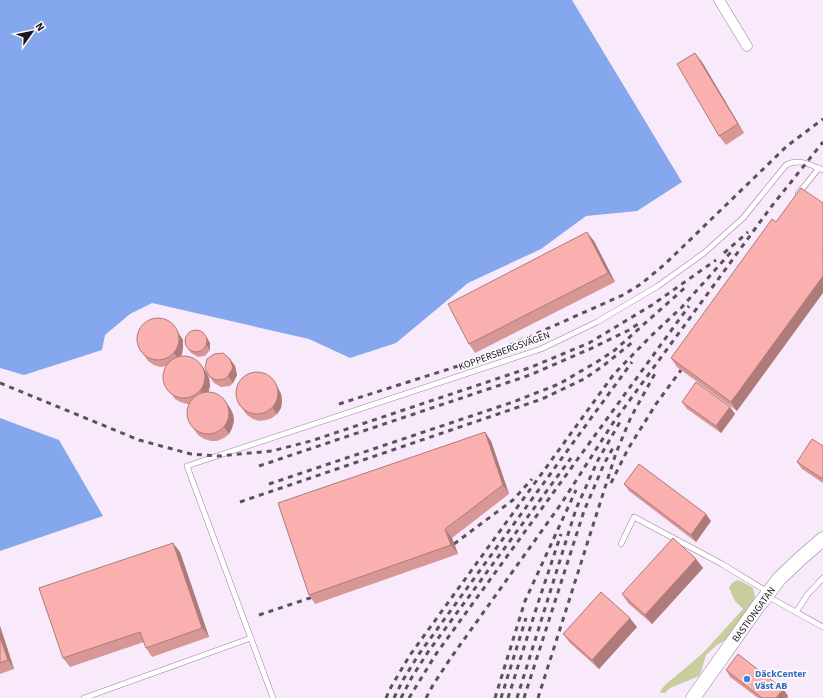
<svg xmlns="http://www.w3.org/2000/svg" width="823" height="698" font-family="'Source Sans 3',sans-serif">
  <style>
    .green { fill: #c7cd9c }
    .water { fill: #85a7ed }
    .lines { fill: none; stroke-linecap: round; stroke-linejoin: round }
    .service-casing { stroke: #98829d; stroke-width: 6 }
    .minor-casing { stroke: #98829d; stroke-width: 11 }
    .secondary-casing { stroke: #98829d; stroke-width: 15 }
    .service { stroke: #fff; stroke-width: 5 }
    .minor { stroke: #fff; stroke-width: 10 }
    .secondary { stroke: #fff; stroke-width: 14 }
    .rail { stroke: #5c525e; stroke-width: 3; stroke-dasharray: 5 5; stroke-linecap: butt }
    .wall { fill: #d69796 }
    .shaded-wall { fill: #ae7b7a }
    .building { fill: #f9b0ae; stroke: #ae7b7a }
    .shop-dot { fill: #3f7fe0; stroke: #fcfcfc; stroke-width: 1.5 }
    .labels { text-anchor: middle; stroke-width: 3.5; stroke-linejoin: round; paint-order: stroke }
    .street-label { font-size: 10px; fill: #1d151f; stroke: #fcfcfc }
    .shop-label { font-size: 10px; font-weight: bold; fill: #366cbe; stroke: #fcfcfc; text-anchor: start }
  </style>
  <rect width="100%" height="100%" fill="#f8eafb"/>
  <polygon class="green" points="737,580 741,581 753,588 755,597 754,601 730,637 717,645 706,655 701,672 699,676 670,688 665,693 660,693 661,690 665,685 702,654 743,609 735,601 729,588 732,583"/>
  <g class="water">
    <polygon points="0,0 572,0 682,182 637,211 586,216 541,249 468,283 396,343 350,358 309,339 152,303 130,314 105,335 102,350 24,375 0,368"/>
    <polygon points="0,418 59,440 103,516 0,551"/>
  </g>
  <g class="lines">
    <defs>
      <g id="service">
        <polyline points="798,194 819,168"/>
        <polyline points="621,544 634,517 722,564 768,592"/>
        <polyline points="767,596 823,627"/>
        <polyline points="796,612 808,594 823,578"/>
        <polyline points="84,698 251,638"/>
        <path d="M273 698 187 466 541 349 597 322 658 286 704 253 743 218 786 165C799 158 810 165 823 170"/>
      </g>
      <polyline id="minor" points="719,0 747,46"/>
      <polyline id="secondary" points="693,698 756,609 779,579 801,558 823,539"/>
    </defs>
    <use href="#service" class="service-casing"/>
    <use href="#minor" class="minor-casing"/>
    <use href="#secondary" class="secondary-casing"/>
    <use href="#service" class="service"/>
    <use href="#minor" class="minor"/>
    <use href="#secondary" class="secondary"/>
    <g class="rail">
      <polyline points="724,253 748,232"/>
      <polyline points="0,383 139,440 191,454 218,456 272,451 311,441 529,368 589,343 652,305 716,260"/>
      <polyline points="339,404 477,360 623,295 641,284 665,264 787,146 823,119"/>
      <polyline points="259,466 530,375 590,349 629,330 638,324"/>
      <polyline points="611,483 628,449 656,404 681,370"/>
      <polyline points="269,484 513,402 559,384 600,360 615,350 688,285"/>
      <polyline points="240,502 542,399 584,379 603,366 634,341"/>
      <polyline points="454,544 513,500 532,479"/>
      <polyline points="259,615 313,597"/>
      <polyline points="386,698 391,687 410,655 614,374 651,336 682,307 731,252"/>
      <polyline points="394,698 403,680 419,654 632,362"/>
      <polyline points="401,698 412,677 428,652 571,458"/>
      <polyline points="409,698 436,654 689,306"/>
      <polyline points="426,698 433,685 450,659 561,504 613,423 771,207 823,142"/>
      <polyline points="495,698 525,601 576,490"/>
      <polyline points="501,698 526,618"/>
      <polyline points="508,698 538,603 561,534"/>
      <polyline points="517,698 576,509 598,460 620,422"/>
      <polyline points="524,698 584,511 604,464 614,446"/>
      <polyline points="538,698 616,453 631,417 657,370"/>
    </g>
  </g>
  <g class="wall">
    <polygon points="702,62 744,133 726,145 719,136"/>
    <polygon points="776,222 737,411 677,367 671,358"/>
    <polygon points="594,241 615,282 475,353 469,344"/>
    <polygon points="179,334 183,340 183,347 182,354 180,357 201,365 206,372 209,378 210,385 208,393 225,401 230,408 233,414 234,421 232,428 229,434 224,438 217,441 211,441 204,439 198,435 190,423 190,404 187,404 180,402 175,399 166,386 167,366 160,367 154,365 148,361 139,348"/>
    <polygon points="206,336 210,343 210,350 205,356 198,357 191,353 188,349"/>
    <polygon points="230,359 235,366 237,375 233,383 230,386 221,387 214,383 209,376"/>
    <polygon points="273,381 278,388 281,394 282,401 281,408 277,414 272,418 266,420 259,421 253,419 247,415 238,403"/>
    <polygon points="682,402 730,407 735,414 721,433 687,409"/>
    <polygon points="485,432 491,441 509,494 452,538 458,554 315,604 309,595"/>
    <polygon points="823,446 823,483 802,469 797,462"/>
    <polygon points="624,484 711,521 696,542 629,491"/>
    <polygon points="180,552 209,637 152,657 146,648 144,642 70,667 63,658"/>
    <polygon points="696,559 703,568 652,624 628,603 622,594"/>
    <polygon points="0,626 14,669 0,674"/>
    <polygon points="637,627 599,669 570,643 563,634"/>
    <polygon points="726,670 783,689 788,696 787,698 758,698 730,677"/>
  </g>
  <g class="shaded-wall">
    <polygon points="695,53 702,62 744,133 738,124"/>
    <polygon points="587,232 594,241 615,282 608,273"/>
    <polygon points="823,276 823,293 737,411 731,402"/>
    <polygon points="175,327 179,334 183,340 183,347 182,354 178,359 174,353"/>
    <polygon points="207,338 210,343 210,350 207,346"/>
    <polygon points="230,359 235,366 237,375 233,383 228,376"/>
    <polygon points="201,365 206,372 209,378 210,385 209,391 205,397 200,390"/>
    <polygon points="273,381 278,388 281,394 282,401 281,408 277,414 272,407"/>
    <polygon points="225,401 230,408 233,414 234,421 232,428 229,434 224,427"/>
    <polygon points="730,407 735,414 721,433 716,426"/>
    <polygon points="485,432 491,441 509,494 503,485"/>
    <polygon points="706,514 711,521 696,542 691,535"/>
    <polygon points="445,529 452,538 458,554 451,545"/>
    <polygon points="173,543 180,552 209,637 202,628"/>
    <polygon points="696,559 703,568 652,624 645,615"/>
    <polygon points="630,618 637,627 599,669 592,660"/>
    <polygon points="0,626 14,669 8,660 0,637"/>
    <polygon points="783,689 788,696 787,698 776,698"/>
  </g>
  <g class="building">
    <polygon points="695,53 738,124 719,136 677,64"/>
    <polygon points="801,188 823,203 823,255 822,256 823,256 823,276 731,402 671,358 772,219 776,222"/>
    <polygon points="587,232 608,273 469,344 448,304"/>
    <circle cx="158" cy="339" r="21"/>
    <circle cx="196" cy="341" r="11"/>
    <polygon points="223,353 230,359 233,368 228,376 225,379 216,380 209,376 205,368 207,359 214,354"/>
    <circle cx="184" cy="377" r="21"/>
    <circle cx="257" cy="393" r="21"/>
    <polygon points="696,382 730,407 716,426 682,402"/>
    <circle cx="208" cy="413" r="21"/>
    <polygon points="485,432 503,485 445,529 451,545 309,595 278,503"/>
    <polygon points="812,439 823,446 823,479 797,462"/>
    <polygon points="639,464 706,514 691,535 624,484"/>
    <polygon points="673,538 696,559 645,615 622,594"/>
    <polygon points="173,543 202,628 146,648 140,632 63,658 39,588"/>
    <polygon points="601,592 630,618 592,660 563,634"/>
    <polygon points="0,637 8,660 0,663"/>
    <polygon points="738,654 783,689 776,698 762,698 726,670"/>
  </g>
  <circle class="shop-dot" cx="747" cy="679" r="4"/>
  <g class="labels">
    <g class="street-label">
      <text transform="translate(504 350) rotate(-20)" y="4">KOPPERSBERGSVÄGEN</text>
      <text transform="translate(753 614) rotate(-54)" y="4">BASTIONGATAN</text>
    </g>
    <g class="shop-label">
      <text x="755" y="677">DäckCenter<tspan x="755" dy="12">Väst AB</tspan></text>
    </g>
  </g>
  <g transform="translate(32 32) rotate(57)" stroke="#fcfcfc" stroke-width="3" paint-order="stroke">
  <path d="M0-3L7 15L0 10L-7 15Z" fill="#1d151f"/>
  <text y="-6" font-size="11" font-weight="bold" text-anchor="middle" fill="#1d151f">N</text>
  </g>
</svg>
